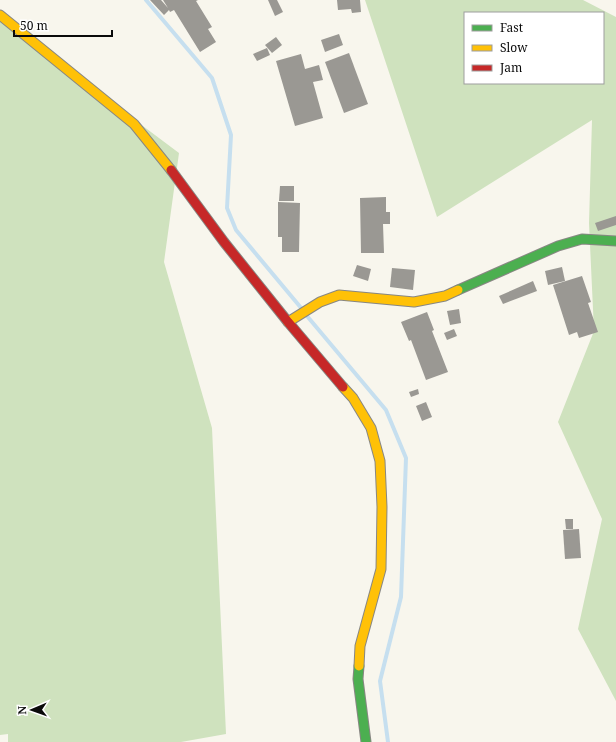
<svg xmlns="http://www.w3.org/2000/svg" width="616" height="742" font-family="'Noto Serif',serif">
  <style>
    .forest { fill: #cfe2be; fill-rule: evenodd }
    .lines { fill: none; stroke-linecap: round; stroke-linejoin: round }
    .stream { stroke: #c6dfef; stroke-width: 4 }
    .building { fill: #9a9893 }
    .fast-casing { stroke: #888783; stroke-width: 11 }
    .slow-casing { stroke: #888783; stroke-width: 11 }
    .jam-casing { stroke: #888783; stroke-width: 11 }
    .fast { stroke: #4caf50; stroke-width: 9 }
    .slow { stroke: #ffc107; stroke-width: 9 }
    .jam { stroke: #c62828; stroke-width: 9 }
  </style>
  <rect width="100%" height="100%" fill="#f8f6ed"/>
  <g class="forest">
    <path d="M365 0H583L616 17V701L578 629 602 519 558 422 594 331 589 223 592 120 437 217ZM465 13H603V83H465Z"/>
    <polygon points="0,19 179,153 164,262 212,428 226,734 181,742 8,742 8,734 0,735"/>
  </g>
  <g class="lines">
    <g class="stream">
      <polyline points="146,0 212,78 231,135 227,208 236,230 302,309"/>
      <polyline points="307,316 386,410 406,458 401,597 380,681 388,742"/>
    </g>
  </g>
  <g class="building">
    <polygon points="150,0 161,0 168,8 163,0 198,0 196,1 212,27 208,29 216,42 200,52 174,10 170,12 169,10 164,15"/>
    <polygon points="268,0 277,0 283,12 275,16"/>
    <polygon points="337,0 360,0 361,12 352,13 351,9 338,10"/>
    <polygon points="339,34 343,45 325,52 321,40"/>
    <polygon points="276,37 282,45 272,53 265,45"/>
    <polygon points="267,48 270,55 257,61 253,54"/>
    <polygon points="349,53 368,104 344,113 325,62"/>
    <polygon points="301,54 305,69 319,65 323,80 313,82 323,118 295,126 276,61"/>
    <polygon points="280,186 294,186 294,201 279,201"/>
    <polygon points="386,197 386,212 390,212 390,224 383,224 384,253 361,253 360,198"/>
    <polygon points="278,202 300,203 299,252 282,252 282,237 278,237"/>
    <polygon points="616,216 616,225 598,231 595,223"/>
    <polygon points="357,265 371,269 368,281 353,276"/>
    <polygon points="562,267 565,281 548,285 545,271"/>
    <polygon points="392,268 415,270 413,290 390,287"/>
    <polygon points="582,276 591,302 588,303 598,332 579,338 577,332 569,335 553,285"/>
    <polygon points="533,281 537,291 503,304 499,296"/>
    <polygon points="459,309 461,323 450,325 447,311"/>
    <polygon points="427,312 434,330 432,331 448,372 426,380 411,340 409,341 401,322"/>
    <polygon points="454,329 457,336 447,340 444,333"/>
    <polygon points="418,389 419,394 411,397 409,392"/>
    <polygon points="426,402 432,417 422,421 416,406"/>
    <polygon points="565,519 573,519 573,529 566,529"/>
    <polygon points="579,529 581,558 565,559 563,530"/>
  </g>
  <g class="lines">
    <defs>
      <g id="fast">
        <polyline points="458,290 558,246 582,239 616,241"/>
        <polyline points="359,666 358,679 366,742"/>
      </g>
      <g id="slow">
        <polyline points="0,15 134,124 171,170"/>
        <polyline points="288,322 320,302 339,295 414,302 445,296 458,290"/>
        <polyline points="343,387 353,398 371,428 380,461 382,507 381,569 360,646 359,666"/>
      </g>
      <polyline id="jam" points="171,170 224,242 288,322 343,387"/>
    </defs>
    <use href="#fast" class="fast-casing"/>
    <use href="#slow" class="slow-casing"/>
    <use href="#jam" class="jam-casing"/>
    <use href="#fast" class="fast"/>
    <use href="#slow" class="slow"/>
    <use href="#jam" class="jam"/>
  </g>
  <rect x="464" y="12" width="140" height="72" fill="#ffffff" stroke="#9d9d9d"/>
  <rect x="472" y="25" width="20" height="6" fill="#4caf50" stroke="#9d9d9d"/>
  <text x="500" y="32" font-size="12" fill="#0a0a0a">Fast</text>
  <rect x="472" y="45" width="20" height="6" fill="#ffc107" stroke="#9d9d9d"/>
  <text x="500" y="52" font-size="12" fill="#0a0a0a">Slow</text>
  <rect x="472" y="65" width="20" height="6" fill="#c62828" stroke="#9d9d9d"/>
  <text x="500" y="72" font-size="12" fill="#0a0a0a">Jam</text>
  <g transform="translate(32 710) rotate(268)" stroke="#ffffff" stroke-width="3" paint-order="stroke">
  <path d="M0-3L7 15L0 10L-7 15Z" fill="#0a0a0a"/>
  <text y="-6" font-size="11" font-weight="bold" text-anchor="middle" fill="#0a0a0a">N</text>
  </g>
  <path d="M14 30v6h98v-6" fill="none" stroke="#0a0a0a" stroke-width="2"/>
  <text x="20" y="30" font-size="12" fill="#0a0a0a" stroke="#ffffff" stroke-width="3" paint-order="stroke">50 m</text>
</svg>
